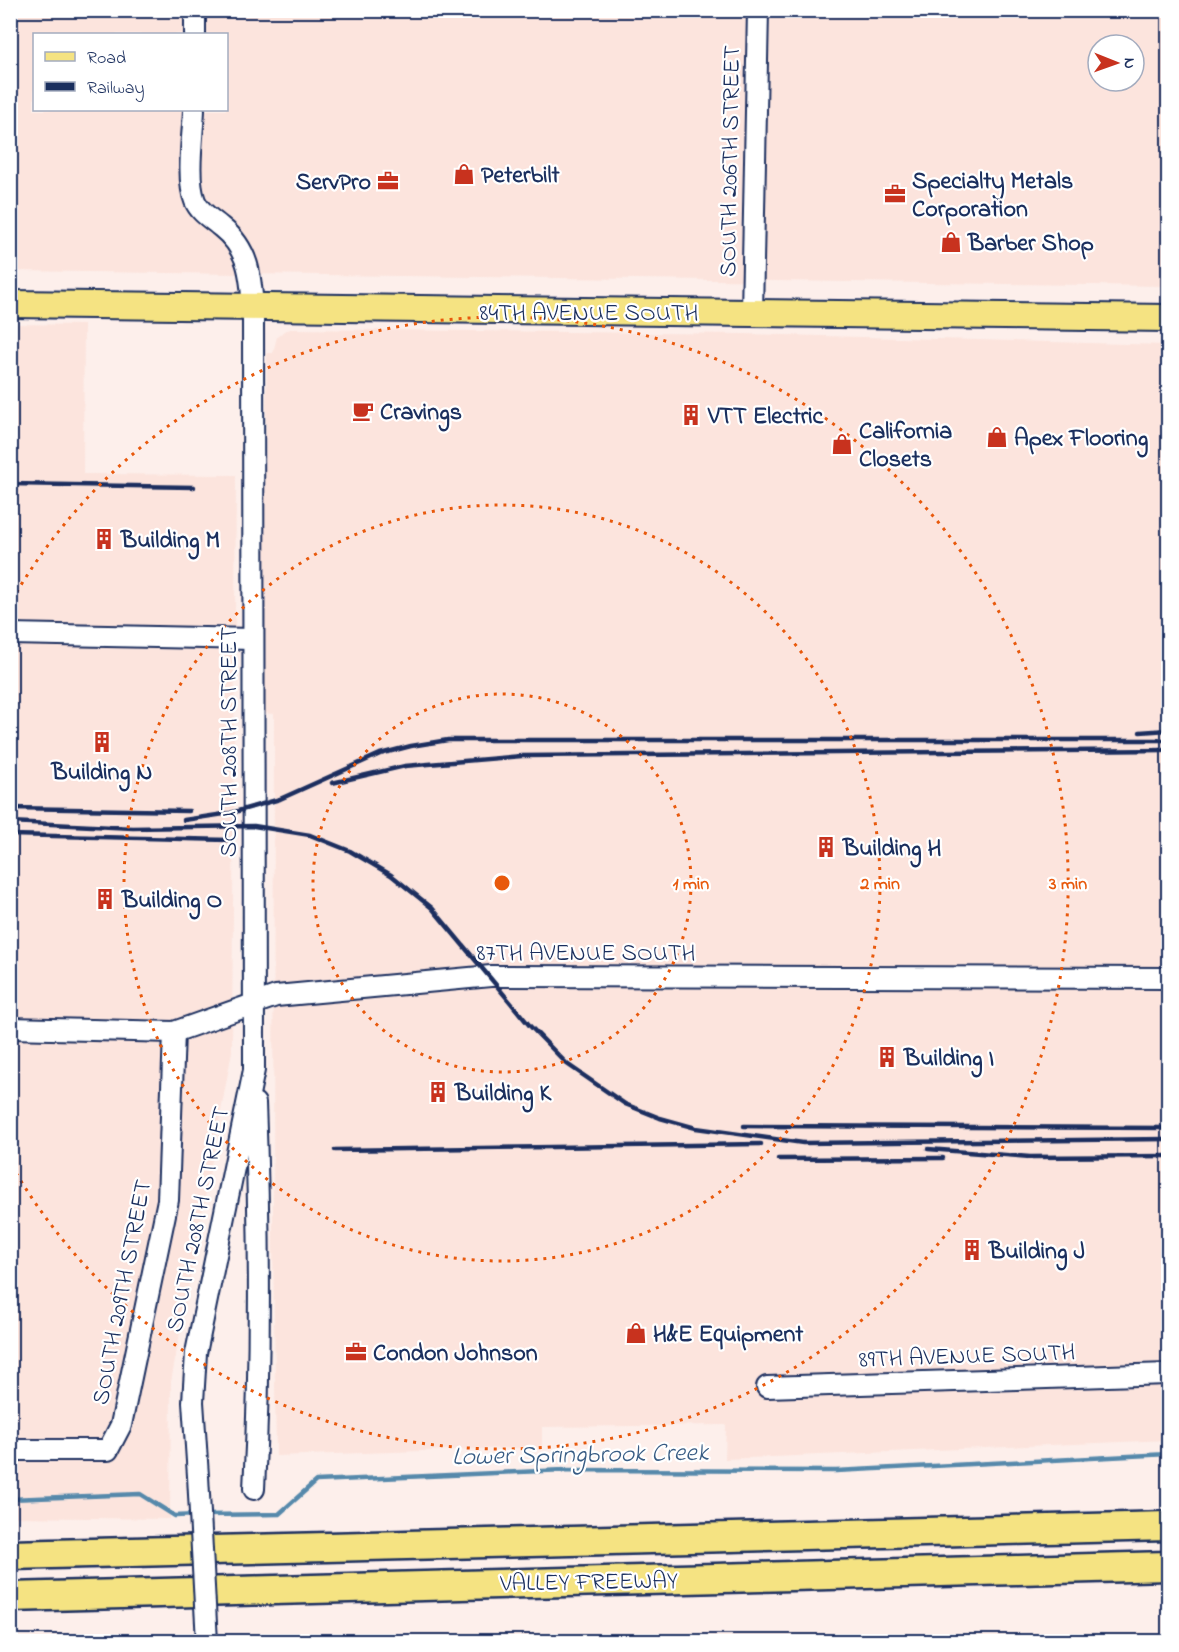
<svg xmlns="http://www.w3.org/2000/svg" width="1179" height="1652" font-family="'Indie Flower',sans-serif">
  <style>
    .built { fill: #fce4dd; fill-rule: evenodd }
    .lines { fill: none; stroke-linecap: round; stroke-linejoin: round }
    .stream { stroke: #5689ab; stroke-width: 4.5 }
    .minor-casing { stroke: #1b2f5e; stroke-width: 24 }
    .major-casing { stroke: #1b2f5e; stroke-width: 30 }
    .highway-casing { stroke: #1b2f5e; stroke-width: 33 }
    .minor { stroke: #fff; stroke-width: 20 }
    .major { stroke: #f5e382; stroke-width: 26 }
    .highway { stroke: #f5e382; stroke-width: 28 }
    .rail { stroke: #1b2f5e; stroke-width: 4.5 }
    .minor-bridge-casing { stroke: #1b2f5e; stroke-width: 24; stroke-linecap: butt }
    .minor-bridge { stroke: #fff; stroke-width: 20 }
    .ring { fill: none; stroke: #e8590c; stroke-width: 3; stroke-dasharray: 3 6 }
    .labels { text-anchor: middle; stroke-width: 4.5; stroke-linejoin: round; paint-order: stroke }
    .street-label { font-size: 24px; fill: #1b2f5e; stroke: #fff }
    .poi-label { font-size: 24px; font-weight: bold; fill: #1b2f5e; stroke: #fff; text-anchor: start }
    .water-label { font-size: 26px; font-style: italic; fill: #385c84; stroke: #fff }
    .centre { fill: #e8590c; stroke: #fff; stroke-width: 3 }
    .ring-label { font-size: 18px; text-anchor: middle; font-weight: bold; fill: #e8590c; stroke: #fff; stroke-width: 4.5; stroke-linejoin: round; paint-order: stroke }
  </style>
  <rect width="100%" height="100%" fill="#fdefeb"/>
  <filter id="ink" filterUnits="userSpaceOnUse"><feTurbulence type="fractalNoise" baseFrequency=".0167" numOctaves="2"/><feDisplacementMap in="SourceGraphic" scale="12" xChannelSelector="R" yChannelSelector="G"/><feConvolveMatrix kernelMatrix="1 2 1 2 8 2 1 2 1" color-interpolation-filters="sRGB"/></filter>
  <g filter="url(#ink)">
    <g class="built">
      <path d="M10 11H1168V286L11 271ZM34 34H226V110H34ZM1098 45H1134V81H1098Z"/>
      <polygon points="11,324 84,325 83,474 236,475 232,1051 171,1382 170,1519 11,1517"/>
      <polygon points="291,329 744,334 1168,345 1168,1440 725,1459 726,1425 542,1427 542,1447 276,1456 273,1241 274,714 262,713 267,353 273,353 277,337 284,331"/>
    </g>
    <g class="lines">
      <g class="stream">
        <polyline points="10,1499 140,1494 175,1516 197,1515"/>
        <polyline points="205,1515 279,1514 316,1481 565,1470 836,1471 1168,1454"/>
      </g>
      <defs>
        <g id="minor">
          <polyline points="195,34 195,10"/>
          <path d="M194 110C193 134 186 179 195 201 200 213 212 219 221 227 249 249 251 276 253 309L254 1070 196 1353 193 1402 198 1476"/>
          <polyline points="752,313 758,10"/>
          <polyline points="10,634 253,639"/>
          <polyline points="10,1028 174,1032 276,996 491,976 1168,978"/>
          <polyline points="767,1387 1168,1374"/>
          <polyline points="10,1450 108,1450 121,1425 168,1200 174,1032"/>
          <path d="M254 1489C261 1360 260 1232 255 1103"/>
        </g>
        <polyline id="major" points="10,304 1168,318"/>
        <g id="highway">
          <polyline points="10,1555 1168,1526"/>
          <polyline points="10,1597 1168,1566"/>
        </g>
      </defs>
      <use href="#minor" class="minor-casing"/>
      <use href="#major" class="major-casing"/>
      <use href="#highway" class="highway-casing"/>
      <use href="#minor" class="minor"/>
      <use href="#major" class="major"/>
      <use href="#highway" class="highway"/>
      <g class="rail">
        <polyline points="10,484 194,487"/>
        <polyline points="1140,732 1168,730"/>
        <polyline points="332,783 405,766 522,756 1168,750"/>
        <polyline points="10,808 189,811"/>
        <polyline points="184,820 231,813 280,799 380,754 411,746 448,740 1168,740"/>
        <polyline points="10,822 133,828 254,826 310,835 350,851 391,875 432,908 530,1026 567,1064 625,1104 660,1118 696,1128 803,1143 1168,1139"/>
        <polyline points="10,835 229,840"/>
        <polyline points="744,1126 1168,1128"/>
        <polyline points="928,1149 1030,1157 1168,1156"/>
        <polyline points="335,1150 761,1144"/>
        <polyline points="778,1159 943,1158"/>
      </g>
      <defs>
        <polyline id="minor-bridge" points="198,1476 207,1642"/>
      </defs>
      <use href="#minor-bridge" class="minor-bridge-casing"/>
      <use href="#minor-bridge" class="minor-bridge"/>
    </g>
  </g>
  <g class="ring">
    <circle cx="502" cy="883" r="189"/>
    <circle cx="502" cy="883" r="378"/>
    <path d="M12 600A566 566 0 1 1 12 1166"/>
  </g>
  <defs>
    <symbol id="shop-bare" viewBox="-9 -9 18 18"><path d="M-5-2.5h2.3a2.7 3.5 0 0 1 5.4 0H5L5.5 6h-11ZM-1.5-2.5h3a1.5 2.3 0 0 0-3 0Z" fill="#c8321e" stroke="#fff" stroke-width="2.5" paint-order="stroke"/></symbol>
    <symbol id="office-bare" viewBox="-9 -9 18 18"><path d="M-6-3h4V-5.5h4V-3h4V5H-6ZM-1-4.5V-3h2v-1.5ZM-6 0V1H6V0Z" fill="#c8321e" stroke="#fff" stroke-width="2.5" paint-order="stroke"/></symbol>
    <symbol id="cafe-bare" viewBox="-9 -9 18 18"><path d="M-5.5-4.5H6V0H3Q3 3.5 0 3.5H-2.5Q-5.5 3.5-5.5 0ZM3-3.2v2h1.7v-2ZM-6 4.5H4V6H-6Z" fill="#c8321e" stroke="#fff" stroke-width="2.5" paint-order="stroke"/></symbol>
    <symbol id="building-bare" viewBox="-9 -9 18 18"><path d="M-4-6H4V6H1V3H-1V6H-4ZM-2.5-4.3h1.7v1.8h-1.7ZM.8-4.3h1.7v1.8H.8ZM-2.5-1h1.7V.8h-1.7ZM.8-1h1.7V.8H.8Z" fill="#c8321e" stroke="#fff" stroke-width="2.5" paint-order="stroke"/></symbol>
  </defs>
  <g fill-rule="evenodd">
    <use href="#shop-bare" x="449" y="159" width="30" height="30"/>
    <use href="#office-bare" x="373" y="166" width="30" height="30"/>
    <use href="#office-bare" x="880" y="179" width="30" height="30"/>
    <use href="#shop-bare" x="936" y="227" width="30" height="30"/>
    <use href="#cafe-bare" x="348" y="396" width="30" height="30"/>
    <use href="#building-bare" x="676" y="400" width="30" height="30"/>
    <use href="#shop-bare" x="982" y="422" width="30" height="30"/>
    <use href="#shop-bare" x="827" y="429" width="30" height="30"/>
    <use href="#building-bare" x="89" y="524" width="30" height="30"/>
    <use href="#building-bare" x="87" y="727" width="30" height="30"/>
    <use href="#building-bare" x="811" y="832" width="30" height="30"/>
    <use href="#building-bare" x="90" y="884" width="30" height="30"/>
    <use href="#building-bare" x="872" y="1042" width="30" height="30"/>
    <use href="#building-bare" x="423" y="1077" width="30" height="30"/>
    <use href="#building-bare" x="957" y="1235" width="30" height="30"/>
    <use href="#shop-bare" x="621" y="1318" width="30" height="30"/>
    <use href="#office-bare" x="341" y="1337" width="30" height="30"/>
  </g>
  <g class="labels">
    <g class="street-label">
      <text transform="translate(729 161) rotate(-89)" y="8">SOUTH 206TH STREET</text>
      <text x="589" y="320">84TH AVENUE SOUTH</text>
      <text transform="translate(228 742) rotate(-90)" y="8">SOUTH 208TH STREET</text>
      <text x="586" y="960">87TH AVENUE SOUTH</text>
      <text transform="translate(197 1219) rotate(-78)" y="8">SOUTH 208TH STREET</text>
      <text transform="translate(121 1292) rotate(-79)" y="8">SOUTH 209TH STREET</text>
      <text transform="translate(967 1355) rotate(-2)" y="8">89TH AVENUE SOUTH</text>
      <text transform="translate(589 1581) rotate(-1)" y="8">VALLEY FREEWAY</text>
    </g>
    <g class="poi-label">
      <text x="481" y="182">Peterbilt</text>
      <text x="912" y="188">Specialty Metals<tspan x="912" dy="28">Corporation</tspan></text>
      <text x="371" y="189" text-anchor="end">ServPro</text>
      <text x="968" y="250">Barber Shop</text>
      <text x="380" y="419">Cravings</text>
      <text x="708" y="423">VTT Electric</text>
      <text x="859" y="438">California<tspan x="859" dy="28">Closets</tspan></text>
      <text x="1014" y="445">Apex Flooring</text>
      <text x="121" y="547">Building M</text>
      <text x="102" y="779" text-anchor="middle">Building N</text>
      <text x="843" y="855">Building H</text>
      <text x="122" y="907">Building O</text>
      <text x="904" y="1065">Building I</text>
      <text x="455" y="1100">Building K</text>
      <text x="989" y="1258">Building J</text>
      <text x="653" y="1341">H&amp;E Equipment</text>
      <text x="373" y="1360">Condon Johnson</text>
    </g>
    <g class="water-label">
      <text transform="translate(580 1453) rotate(-1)" y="9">Lower Springbrook Creek</text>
    </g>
  </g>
  <circle cx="502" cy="883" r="9" class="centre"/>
  <g class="ring-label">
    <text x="691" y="889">1 min</text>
    <text x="880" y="889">2 min</text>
    <text x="1068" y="889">3 min</text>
  </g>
  <rect width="1179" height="1652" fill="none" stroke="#fff" stroke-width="36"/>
  <rect x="18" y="18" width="1143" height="1616" fill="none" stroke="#1b2f5e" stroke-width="2" filter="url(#ink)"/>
  <rect x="33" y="33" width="195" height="78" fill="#ffffff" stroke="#a4acbf" stroke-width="1.5"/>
  <rect x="45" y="52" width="30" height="9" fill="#f5e382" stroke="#a4acbf" stroke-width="1.5"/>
  <text x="87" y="63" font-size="18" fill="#1b2f5e">Road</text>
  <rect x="45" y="82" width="30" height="9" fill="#1b2f5e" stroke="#a4acbf" stroke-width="1.5"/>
  <text x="87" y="93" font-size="18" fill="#1b2f5e">Railway</text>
  <g transform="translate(1116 63) rotate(91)"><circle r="28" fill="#ffffff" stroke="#a4acbf" stroke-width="1.5"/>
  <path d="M0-4.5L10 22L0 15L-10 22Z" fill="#c8321e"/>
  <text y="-9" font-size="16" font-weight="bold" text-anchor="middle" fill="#1b2f5e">N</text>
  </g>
</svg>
